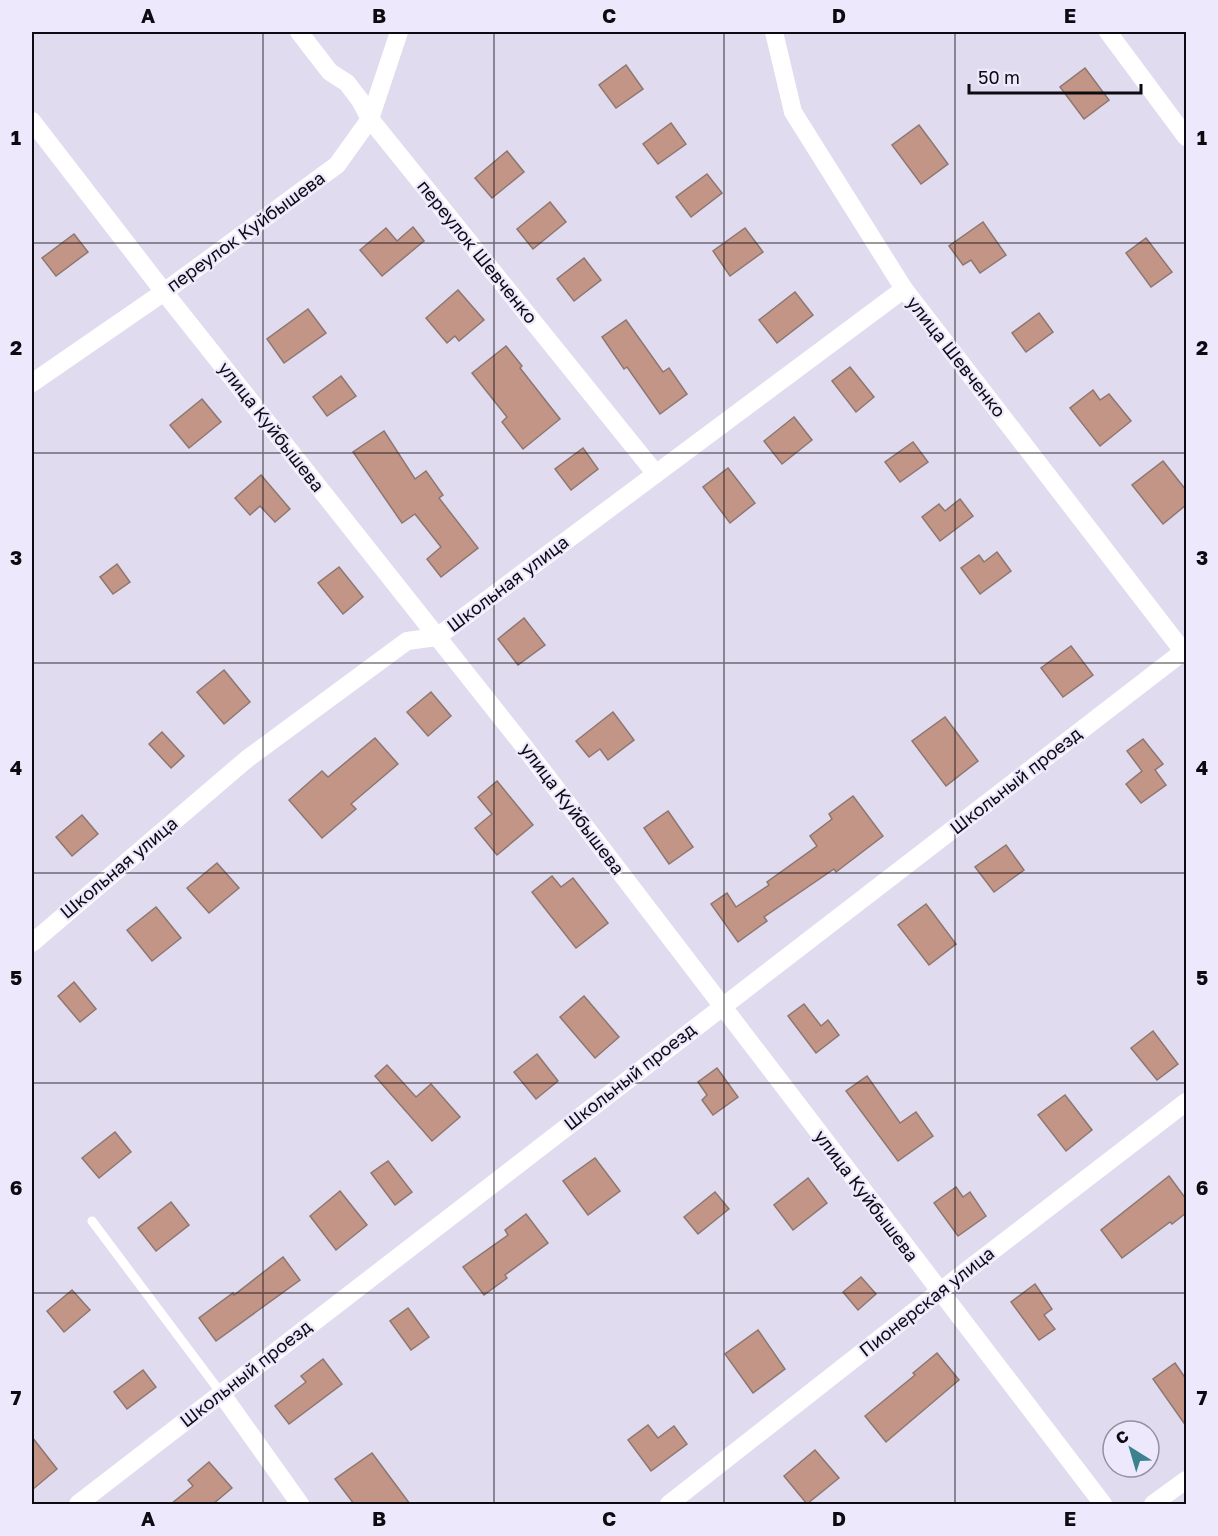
<svg xmlns="http://www.w3.org/2000/svg" width="1218" height="1536" font-family="'Golos Text',sans-serif">
  <style>
    .building { fill: #c39586; stroke: #8d7770; stroke-width: 1.5 }
    .lines { fill: none; stroke-linecap: round; stroke-linejoin: round }
    .service { stroke: #fff; stroke-width: 9 }
    .minor { stroke: #fff; stroke-width: 18 }
    .grid { fill: none; stroke: #0d0b12; stroke-width: 1.5; stroke-opacity: 0.55 }
    .labels { text-anchor: middle; stroke-width: 4.5; stroke-linejoin: round; paint-order: stroke }
    .street-label { font-size: 18px; fill: #0d0b12; stroke: #eee8fd }
    .neatline { fill: none; stroke: #0d0b12; stroke-width: 2 }
    .grid-label { font-size: 20px; text-anchor: middle; font-weight: bold; fill: #0d0b12 }
  </style>
  <rect width="100%" height="100%" fill="#e1dbf0"/>
  <g class="building">
    <polygon points="626,65 643,89 616,108 599,85"/>
    <polygon points="1085,68 1109,100 1084,119 1060,87"/>
    <polygon points="671,123 686,144 658,164 643,144"/>
    <polygon points="919,125 948,164 921,184 892,145"/>
    <polygon points="507,151 524,172 492,198 475,178"/>
    <polygon points="707,174 722,193 691,217 676,197"/>
    <polygon points="550,202 566,222 533,249 517,229"/>
    <polygon points="983,222 1006,255 980,273 971,260 963,265 949,246"/>
    <polygon points="413,227 424,241 382,276 360,250 386,228 397,241"/>
    <polygon points="745,228 763,252 730,276 713,251"/>
    <polygon points="74,234 88,252 56,276 42,258"/>
    <polygon points="1146,238 1172,272 1151,287 1126,253"/>
    <polygon points="584,258 601,280 574,301 557,279"/>
    <polygon points="458,290 484,320 459,341 455,336 447,343 426,318"/>
    <polygon points="795,292 813,315 777,343 759,320"/>
    <polygon points="308,309 326,333 284,363 267,339"/>
    <polygon points="1039,313 1053,332 1026,352 1012,333"/>
    <polygon points="626,320 663,372 669,368 687,394 660,414 627,367 624,369 602,337"/>
    <polygon points="506,346 522,366 520,368 560,419 523,449 502,422 507,417 472,373"/>
    <polygon points="850,367 874,397 856,412 832,381"/>
    <polygon points="341,376 356,396 327,416 313,397"/>
    <polygon points="1093,390 1100,400 1109,394 1131,421 1100,446 1070,408"/>
    <polygon points="202,399 221,422 189,448 170,425"/>
    <polygon points="794,417 812,440 782,464 764,441"/>
    <polygon points="384,431 415,479 426,471 443,495 439,498 478,548 441,577 427,559 441,547 415,514 402,523 353,452"/>
    <polygon points="913,442 928,462 900,482 885,462"/>
    <polygon points="583,448 598,469 571,490 555,469"/>
    <polygon points="1163,461 1186,490 1186,505 1163,524 1132,485"/>
    <polygon points="728,468 755,503 730,523 703,487"/>
    <polygon points="261,475 290,509 275,522 260,506 250,515 235,498"/>
    <polygon points="960,499 973,516 940,541 922,517 939,504 945,511"/>
    <polygon points="997,552 1011,571 980,594 961,568 979,555 984,562"/>
    <polygon points="117,564 130,582 113,594 100,577"/>
    <polygon points="339,567 363,597 343,614 318,583"/>
    <polygon points="524,618 545,645 518,665 498,639"/>
    <polygon points="1071,646 1093,675 1063,697 1041,668"/>
    <polygon points="224,670 250,702 224,724 197,692"/>
    <polygon points="431,692 451,716 428,736 407,712"/>
    <polygon points="613,712 634,740 608,760 600,749 589,757 576,741"/>
    <polygon points="945,717 978,761 946,786 912,741"/>
    <polygon points="162,732 184,756 171,768 149,744"/>
    <polygon points="375,738 398,764 351,804 356,809 322,838 289,800 322,771 328,777"/>
    <polygon points="1143,739 1163,764 1155,770 1166,785 1141,803 1126,784 1142,771 1127,751"/>
    <polygon points="497,781 533,825 497,855 475,828 492,814 478,797"/>
    <polygon points="853,796 883,836 836,872 834,869 764,917 767,921 738,942 711,904 727,893 736,907 769,885 767,882 817,846 810,836 832,819 829,814"/>
    <polygon points="668,811 693,847 669,864 644,828"/>
    <polygon points="82,815 98,834 72,856 56,837"/>
    <polygon points="1006,845 1024,870 994,892 975,867"/>
    <polygon points="217,863 239,888 209,913 187,888"/>
    <polygon points="552,876 561,887 573,878 608,923 576,948 532,892"/>
    <polygon points="926,904 956,944 929,965 898,925"/>
    <polygon points="156,907 181,938 152,961 127,930"/>
    <polygon points="74,982 96,1009 80,1022 58,996"/>
    <polygon points="584,996 619,1037 595,1058 560,1017"/>
    <polygon points="804,1004 821,1026 828,1020 839,1035 816,1053 788,1016"/>
    <polygon points="1153,1031 1178,1064 1157,1080 1131,1048"/>
    <polygon points="537,1054 558,1081 536,1099 514,1072"/>
    <polygon points="387,1065 416,1097 431,1084 460,1117 432,1141 375,1076"/>
    <polygon points="717,1068 738,1097 713,1115 702,1100 707,1095 698,1082"/>
    <polygon points="867,1076 900,1123 916,1112 933,1136 898,1161 846,1091"/>
    <polygon points="1065,1095 1092,1130 1066,1151 1038,1115"/>
    <polygon points="115,1132 131,1152 99,1178 82,1158"/>
    <polygon points="595,1158 620,1191 588,1215 563,1181"/>
    <polygon points="388,1161 412,1192 395,1205 371,1173"/>
    <polygon points="1169,1176 1186,1199 1186,1213 1172,1224 1170,1222 1122,1258 1101,1230"/>
    <polygon points="808,1178 827,1203 793,1230 774,1205"/>
    <polygon points="956,1187 963,1197 970,1192 986,1216 958,1236 934,1203"/>
    <polygon points="340,1191 367,1225 336,1250 310,1216"/>
    <polygon points="715,1192 729,1209 698,1234 684,1217"/>
    <polygon points="171,1202 189,1225 156,1251 138,1228"/>
    <polygon points="526,1214 548,1243 505,1275 507,1278 484,1295 463,1267 508,1235 505,1230"/>
    <polygon points="283,1257 300,1280 216,1341 199,1318 233,1293 234,1295"/>
    <polygon points="861,1277 876,1294 858,1310 843,1292"/>
    <polygon points="1035,1284 1052,1309 1044,1315 1055,1329 1039,1340 1011,1302"/>
    <polygon points="72,1290 90,1310 64,1332 47,1311"/>
    <polygon points="408,1308 429,1337 411,1350 390,1321"/>
    <polygon points="758,1330 785,1369 753,1393 725,1354"/>
    <polygon points="937,1353 959,1380 886,1442 865,1416 915,1375 913,1373"/>
    <polygon points="323,1359 342,1384 289,1424 275,1406 306,1382 301,1376"/>
    <polygon points="1175,1363 1186,1379 1186,1426 1153,1379"/>
    <polygon points="143,1370 156,1387 127,1409 114,1392"/>
    <polygon points="648,1425 658,1438 674,1426 687,1444 651,1471 628,1440"/>
    <polygon points="32,1437 57,1469 32,1490"/>
    <polygon points="815,1450 839,1478 807,1504 784,1476"/>
    <polygon points="372,1453 410,1504 354,1504 335,1479"/>
    <polygon points="209,1462 232,1488 213,1504 171,1504 193,1486 188,1480"/>
  </g>
  <g class="lines">
    <polyline class="service" points="92,1221 221,1393"/>
    <g class="minor">
      <polyline points="299,32 330,72 347,83 360,100 370,119 656,474"/>
      <polyline points="774,32 793,112 904,289 1186,655"/>
      <polyline points="1108,32 1186,137"/>
      <polyline points="32,121 164,292 519,740 1103,1504"/>
      <polyline points="32,383 164,292 337,165 370,119 399,32"/>
      <polyline points="32,943 247,759 407,641 437,637 904,289"/>
      <polyline points="221,1393 300,1504"/>
      <polyline points="78,1504 1184,651"/>
      <polyline points="669,1504 939,1292 1186,1102"/>
      <polyline points="1153,1504 1186,1480"/>
    </g>
  </g>
  <path class="grid" d="M263 32V1504M494 32V1504M724 32V1504M955 32V1504M32 243H1186M32 453H1186M32 663H1186M32 873H1186M32 1083H1186M32 1293H1186"/>
  <g class="labels">
    <g class="street-label">
      <text transform="translate(246 232) rotate(-36)" y="6">переулок Куйбышева</text>
      <text transform="translate(477 252) rotate(51)" y="6">переулок Шевченко</text>
      <text transform="translate(956 357) rotate(52)" y="6">улица Шевченко</text>
      <text transform="translate(271 427) rotate(52)" y="6">улица Куйбышева</text>
      <text transform="translate(508 584) rotate(-37)" y="6">Школьная улица</text>
      <text transform="translate(1016 781) rotate(-38)" y="6">Школьный проезд</text>
      <text transform="translate(572 809) rotate(53)" y="6">улица Куйбышева</text>
      <text transform="translate(119 868) rotate(-40)" y="6">Школьная улица</text>
      <text transform="translate(630 1077) rotate(-38)" y="6">Школьный проезд</text>
      <text transform="translate(866 1196) rotate(53)" y="6">улица Куйбышева</text>
      <text transform="translate(927 1302) rotate(-38)" y="6">Пионерская улица</text>
      <text transform="translate(246 1374) rotate(-38)" y="6">Школьный проезд</text>
    </g>
  </g>
  <rect width="1218" height="1536" fill="none" stroke="#eee8fd" stroke-width="66"/>
  <g transform="translate(1131 1449) rotate(323)"><circle r="28" fill="#eee8fd" stroke="#94909f" stroke-width="1.5"/>
  <path d="M0-4.5L10 22L0 15L-10 22Z" fill="#3c828e"/>
  <text y="-9" font-size="16" font-weight="bold" text-anchor="middle" fill="#0d0b12">С</text>
  </g>
  <path d="M969 84v9h172v-9" fill="none" stroke="#0d0b12" stroke-width="3"/>
  <text x="978" y="84" font-size="18" fill="#0d0b12" stroke="#eee8fd" stroke-width="4.5" paint-order="stroke">50 m</text>
  <rect x="33" y="33" width="1152" height="1470" class="neatline"/>
  <g class="grid-label">
    <text x="148" y="23">A</text>
    <text x="379" y="23">B</text>
    <text x="609" y="23">C</text>
    <text x="839" y="23">D</text>
    <text x="1070" y="23">E</text>
    <text x="16" y="145">1</text>
    <text x="1202" y="145">1</text>
    <text x="16" y="355">2</text>
    <text x="1202" y="355">2</text>
    <text x="16" y="565">3</text>
    <text x="1202" y="565">3</text>
    <text x="16" y="775">4</text>
    <text x="1202" y="775">4</text>
    <text x="16" y="985">5</text>
    <text x="1202" y="985">5</text>
    <text x="16" y="1195">6</text>
    <text x="1202" y="1195">6</text>
    <text x="16" y="1405">7</text>
    <text x="1202" y="1405">7</text>
    <text x="148" y="1526">A</text>
    <text x="379" y="1526">B</text>
    <text x="609" y="1526">C</text>
    <text x="839" y="1526">D</text>
    <text x="1070" y="1526">E</text>
  </g>
</svg>
